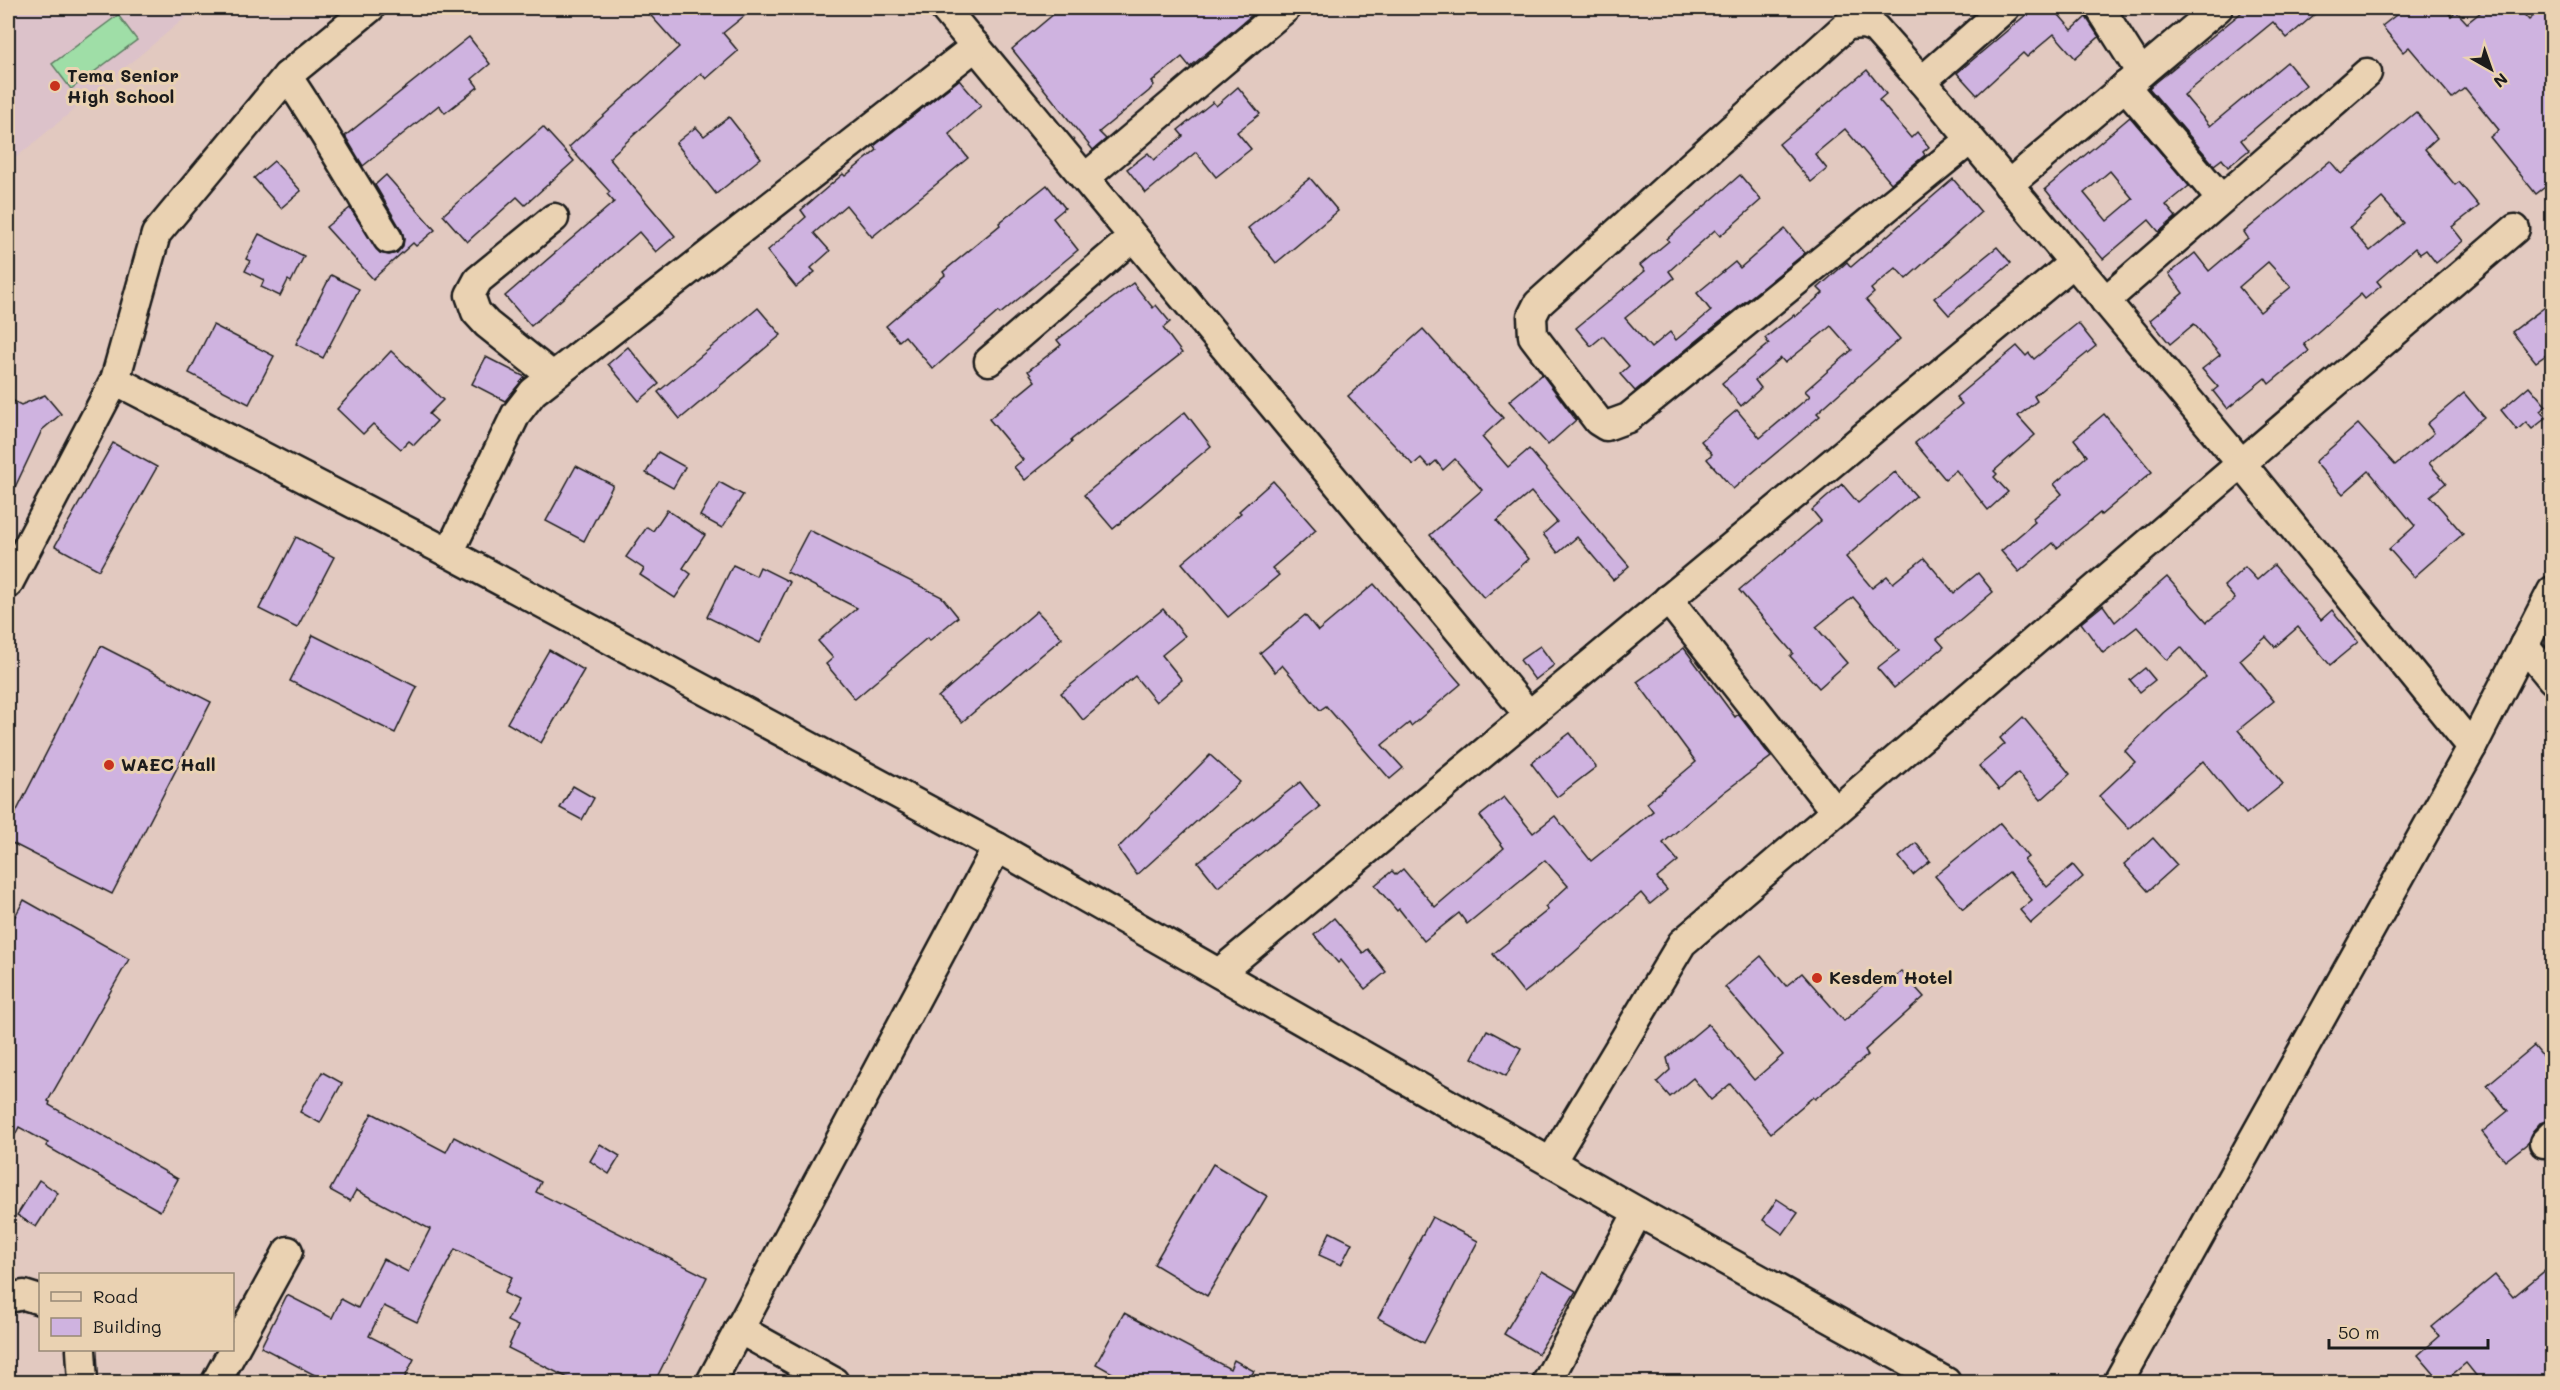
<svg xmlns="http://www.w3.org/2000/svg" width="2560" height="1390" font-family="Mali,sans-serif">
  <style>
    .built { fill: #dcc2ca }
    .green { fill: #9fdea7; stroke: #5e7d62; stroke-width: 1.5 }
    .building { fill: #cfb3e0; stroke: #1c1c1c; stroke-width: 1.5; fill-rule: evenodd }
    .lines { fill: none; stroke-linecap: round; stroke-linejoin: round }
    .minor-casing { stroke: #1c1c1c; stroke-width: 33 }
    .minor { stroke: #ead2b2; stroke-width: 28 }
    .poi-dot { fill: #c8321e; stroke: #ead2b2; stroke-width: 2 }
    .labels { text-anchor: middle; stroke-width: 6; stroke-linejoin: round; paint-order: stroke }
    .poi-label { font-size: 18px; font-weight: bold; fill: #1c1c1c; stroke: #ead2b2; text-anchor: start }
  </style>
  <rect width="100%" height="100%" fill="#e2c9c0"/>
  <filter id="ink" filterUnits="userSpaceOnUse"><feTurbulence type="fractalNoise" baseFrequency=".0167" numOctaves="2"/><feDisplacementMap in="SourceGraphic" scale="12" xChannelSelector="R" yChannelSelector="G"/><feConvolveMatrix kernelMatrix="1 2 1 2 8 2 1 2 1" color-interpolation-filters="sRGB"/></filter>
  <g filter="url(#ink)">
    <polygon class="built" points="8,8 197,8 8,164"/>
    <polygon class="green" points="118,15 137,40 71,89 52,64"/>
    <g class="building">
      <polygon points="644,8 754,8 723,33 738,51 706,79 701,73 609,158 675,236 656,252 639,232 531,326 505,296 614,202 607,194 610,192 569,147 679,47"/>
      <polygon points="1061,8 1260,8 1190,67 1182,57 1152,82 1154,85 1149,91 1099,132 1106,139 1093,150 1012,49"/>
      <polygon points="2034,8 2053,8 2072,30 2086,17 2099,37 2075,58 2054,34 2027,57 2023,53 1977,95 1957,73"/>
      <polygon points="2247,8 2322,8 2287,38 2273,22 2184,95 2210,126 2287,62 2306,85 2241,140 2249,150 2228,167 2222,159 2214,165 2149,88"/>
      <polygon points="2405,8 2445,8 2451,16 2456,11 2467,23 2486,8 2518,8 2529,20 2543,8 2553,8 2553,181 2536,194 2490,137 2499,130 2465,88 2452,98 2409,47 2403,52 2382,26"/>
      <polygon points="469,37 490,64 472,79 478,87 445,113 439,105 363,166 345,136"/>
      <polygon points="1867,70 1886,94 1879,100 1911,138 1917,132 1929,147 1923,152 1925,155 1891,183 1845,129 1815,154 1827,169 1811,182 1779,144"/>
      <polygon points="959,80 981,106 949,134 968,158 872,237 846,205 814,233 830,251 811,268 815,272 796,287 767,251 806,217 801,210 843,174 845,176 877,150 874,146"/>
      <polygon points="1238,87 1260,114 1237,132 1251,149 1216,177 1196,152 1146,193 1127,169 1148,153 1154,160 1183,136 1178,130 1213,102 1216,106"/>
      <path d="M2416 112 2437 138 2425 149 2455 185 2459 182 2479 206 2452 227 2463 241 2436 263 2426 250 2420 254 2415 248 2377 281 2381 286 2365 299 2361 294 2304 344 2309 351 2269 384 2265 378 2227 409 2213 391 2218 387 2202 369 2220 355 2194 324 2170 344 2150 320 2183 293 2169 274 2195 253 2209 271 2248 238 2244 232 2330 161 2341 174ZM2382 198 2404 223 2370 251 2350 227ZM2268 262 2291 287 2260 312 2239 287Z"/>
      <polygon points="729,117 761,158 716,194 676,143 696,127 704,136"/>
      <path d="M2130 117 2189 186 2166 205 2176 217 2159 232 2149 220 2103 259 2045 189ZM2110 171 2133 199 2107 221 2084 193Z"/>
      <polygon points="543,127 574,161 525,205 517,197 467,242 443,215"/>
      <polygon points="274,161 301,191 281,208 254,178"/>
      <polygon points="386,175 435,230 416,246 413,243 373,279 326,227 350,208 380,253 389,255 397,253 403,246 404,239 402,231 375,185"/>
      <polygon points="1740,175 1761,200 1720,236 1715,230 1669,271 1674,278 1625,318 1651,348 1670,332 1676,340 1711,311 1697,293 1735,262 1740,268 1785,229 1805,253 1635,391 1620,374 1629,366 1603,336 1591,346 1576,328 1645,271 1640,265 1669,241 1667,239"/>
      <polygon points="1310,178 1338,211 1276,263 1248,228"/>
      <polygon points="1953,179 1981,212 1906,279 1896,268 1871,289 1874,293 1866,300 1900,339 1817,413 1820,416 1733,489 1707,459 1712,454 1701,441 1737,410 1760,438 1810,396 1805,391 1852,350 1831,326 1785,363 1781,358 1755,380 1761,388 1741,406 1722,383 1769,344 1765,338 1794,315 1795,317 1823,293 1818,288 1847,262 1851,267"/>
      <polygon points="1047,185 1065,208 1053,218 1078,250 1000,314 998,312 933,369 905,336 899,341 886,326 945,275 943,272 1000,225 999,223"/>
      <polygon points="259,234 304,256 291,282 288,280 280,296 261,287 264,280 245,271 250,261 246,259"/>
      <polygon points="1997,247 2011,263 1949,315 1934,298"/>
      <polygon points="331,275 359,289 323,358 296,344"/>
      <polygon points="1133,283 1153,308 1156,305 1170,322 1163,328 1182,353 1071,440 1072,442 1025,480 1014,467 1023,460 989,419 1035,381 1028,371 1061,345 1057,340"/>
      <polygon points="2553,301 2553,350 2536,362 2512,332"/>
      <polygon points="758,308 781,335 680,419 658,392"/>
      <polygon points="2078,323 2096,346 2034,396 2037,401 2018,416 2035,435 1994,471 1997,474 1994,477 2008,492 1988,510 1956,470 1945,479 1915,443 1962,404 1956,397 2017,346 2026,356 2029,353 2034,359"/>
      <polygon points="213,325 274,356 249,404 189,373"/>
      <polygon points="1423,329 1503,418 1482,437 1508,467 1529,449 1629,566 1613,580 1577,537 1558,553 1543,534 1557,522 1531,492 1497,521 1529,559 1484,598 1430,535 1482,490 1455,459 1443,470 1436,461 1429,467 1421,458 1413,465 1348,396"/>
      <polygon points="628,347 659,384 639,401 608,364"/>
      <polygon points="391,351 443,400 429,414 437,421 414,445 409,441 401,449 373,424 363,434 337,409"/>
      <polygon points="486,357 525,377 505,401 472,384"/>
      <polygon points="1542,374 1576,420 1548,445 1509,401"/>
      <polygon points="2529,386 2546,406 2540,411 2546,418 2532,429 2526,422 2517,430 2501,410"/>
      <polygon points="2464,393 2484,417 2429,463 2446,483 2430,496 2463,534 2414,577 2389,549 2415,526 2369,471 2343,494 2315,462 2358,424 2395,465 2434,433 2427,424"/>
      <polygon points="45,395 61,414 42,430 8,502 8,398 21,405"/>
      <polygon points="1185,412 1211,446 1113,529 1084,495"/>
      <polygon points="2104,414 2152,472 2101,515 2100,513 2095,517 2057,548 2053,543 2019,572 2001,551 2035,522 2033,518 2062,494 2054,484 2087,456 2074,439"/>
      <polygon points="113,443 157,467 99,570 55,546"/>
      <polygon points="658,452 685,467 673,488 646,473"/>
      <polygon points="576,466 613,485 584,541 546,521"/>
      <polygon points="1895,472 1916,496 1846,557 1872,588 1887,576 1893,583 1924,558 1954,593 1978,573 1993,592 1937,639 1944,647 1894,688 1877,668 1899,651 1853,597 1816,627 1847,663 1819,688 1790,656 1793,653 1739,590 1821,521 1812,510 1842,484 1858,503"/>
      <polygon points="1273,481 1316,530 1272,568 1279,575 1228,617 1182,563 1241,513 1239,511"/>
      <polygon points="719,482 743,495 722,528 700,516"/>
      <polygon points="667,510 705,535 683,568 691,574 675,598 640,575 644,569 626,557 647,527 653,531"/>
      <polygon points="809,530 942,597 958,617 929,641 927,638 855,699 826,664 833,658 818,641 857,608 787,572"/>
      <polygon points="296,537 334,557 297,628 259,609"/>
      <polygon points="733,565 756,576 760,567 790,582 760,643 707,617"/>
      <polygon points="2274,565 2321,620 2332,610 2358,642 2330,665 2298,627 2275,647 2266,637 2240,660 2274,701 2238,730 2283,784 2246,814 2203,761 2129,829 2099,796 2135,762 2125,751 2163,713 2206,677 2181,647 2167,660 2137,627 2103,653 2081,623 2103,605 2115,622 2167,577 2207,622 2235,599 2224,586 2245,567 2257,580"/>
      <polygon points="1374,584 1461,684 1411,726 1409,723 1382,745 1403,768 1390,779 1326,706 1320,710 1282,665 1275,672 1260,653 1305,615 1318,631"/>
      <polygon points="1163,609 1185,636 1162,655 1182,680 1156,702 1135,676 1083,720 1061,693"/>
      <polygon points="1037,611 1062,638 962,722 938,697"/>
      <polygon points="313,635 417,687 395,733 290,681"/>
      <polygon points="101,646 211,702 112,894 8,841 8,828"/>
      <polygon points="1540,646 1554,665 1535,680 1520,660"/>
      <polygon points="1684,648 1735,717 1738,714 1771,757 1724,792 1663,843 1678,861 1657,878 1667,890 1650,904 1641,893 1569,957 1524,993 1493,954 1548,910 1545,907 1568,886 1545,860 1467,924 1459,913 1424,941 1399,909 1397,911 1375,885 1392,871 1396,875 1403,869 1435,907 1504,848 1480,816 1504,797 1533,833 1555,816 1591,861 1653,811 1647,803 1696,762 1637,682"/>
      <polygon points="549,650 584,670 541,743 507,723"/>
      <polygon points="2145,668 2155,680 2140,692 2130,680"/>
      <polygon points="2023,717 2070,774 2041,800 2018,773 1999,790 1979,766 2005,744 2000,738"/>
      <polygon points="1570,733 1596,767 1557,797 1531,763"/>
      <polygon points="1210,755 1240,782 1137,875 1118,848"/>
      <polygon points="1300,782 1320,807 1218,887 1198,862"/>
      <polygon points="573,786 594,798 582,820 560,808"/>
      <polygon points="2000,823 2028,857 2024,860 2047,887 2073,865 2083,877 2031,923 2020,910 2032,900 2009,872 1963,909 1935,876"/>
      <polygon points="2153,838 2177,865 2148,891 2124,864"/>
      <polygon points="1916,843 1930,861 1913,875 1899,857"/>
      <polygon points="24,900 129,959 48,1101 50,1102 49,1105 178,1179 160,1211 46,1146 48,1143 19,1127 8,1149 8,929"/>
      <polygon points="1334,918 1363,953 1368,949 1386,972 1365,989 1341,960 1338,963 1314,935"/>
      <polygon points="1761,956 1786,986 1802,973 1844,1021 1901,971 1924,997 1865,1050 1868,1055 1815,1099 1813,1097 1771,1133 1730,1084 1711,1100 1693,1078 1670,1097 1657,1082 1670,1070 1667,1058 1708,1024 1754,1080 1783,1055 1725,987"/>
      <polygon points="1487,1030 1521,1048 1506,1076 1472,1058"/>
      <polygon points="2534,1046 2553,1069 2553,1119 2540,1123 2532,1132 2528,1143 2505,1161 2482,1132 2508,1111 2487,1085"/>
      <polygon points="322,1072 342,1083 320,1123 300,1112"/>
      <polygon points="372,1113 446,1152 454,1137 541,1182 536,1192 707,1277 654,1383 578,1383 508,1348 518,1326 507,1321 518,1300 504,1293 512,1277 455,1249 417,1322 384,1306 369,1336 414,1359 402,1383 330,1383 261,1347 287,1295 332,1318 341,1299 358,1308 383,1259 408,1272 430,1229 356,1190 350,1201 330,1190"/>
      <polygon points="600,1144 620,1156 609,1174 590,1161"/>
      <polygon points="1213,1164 1267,1196 1207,1296 1154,1264"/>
      <polygon points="39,1180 58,1193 36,1227 17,1215"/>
      <polygon points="1777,1199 1798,1213 1783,1234 1763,1220"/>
      <polygon points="1432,1217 1478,1241 1424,1343 1378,1318"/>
      <polygon points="1330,1232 1352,1243 1341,1265 1319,1255"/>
      <polygon points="2553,1264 2553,1383 2524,1383 2518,1376 2510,1383 2482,1383 2466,1363 2442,1383 2418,1355 2440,1336 2432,1327 2495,1275 2513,1297"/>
      <polygon points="1542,1271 1576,1291 1538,1354 1504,1334"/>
      <polygon points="1124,1313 1230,1369 1234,1360 1254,1371 1249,1379 1255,1383 1130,1383 1096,1364"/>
    </g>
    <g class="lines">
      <defs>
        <g id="minor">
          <polyline points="944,8 1529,715"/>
          <polyline points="2100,8 2141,73"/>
          <path d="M287 76C323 129 354 184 388 239"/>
          <polyline points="1922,81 2005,8"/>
          <polyline points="2125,86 2221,199"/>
          <polyline points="1970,140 1628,418 1606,426 1598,421 1533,336 1532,316 1538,304 1847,25 1864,24 1875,28 1922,81 2241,463 2472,747"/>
          <polyline points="1085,178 1286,8"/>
          <polyline points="2008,185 2218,8"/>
          <polyline points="2105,301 2367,73"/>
          <polyline points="989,361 1133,237"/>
          <polyline points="552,376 487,324 476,312 470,295 478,280 554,218"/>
          <polyline points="115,380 156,234 287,76 370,8"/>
          <polyline points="449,553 516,414 533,392 976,46"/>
          <polyline points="8,584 115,380 449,553 997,847 1638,1212 1946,1382"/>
          <polyline points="1668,599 1835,811"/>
          <polyline points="2524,645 2552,679"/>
          <polyline points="1219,973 2073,263"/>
          <polyline points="2544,1143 2552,1135"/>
          <polyline points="1551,1162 1682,943 2515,229"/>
          <polyline points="8,1298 24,1295 40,1300"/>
          <polyline points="739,1329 834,1382"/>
          <polyline points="81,1350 83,1382"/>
          <polyline points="216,1382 288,1251"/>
          <polyline points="711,1382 997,847"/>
          <polyline points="1547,1382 1638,1212"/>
          <polyline points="2118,1382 2472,747 2552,591"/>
        </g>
      </defs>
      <use href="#minor" class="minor-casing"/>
      <use href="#minor" class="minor"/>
    </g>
  </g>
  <g class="poi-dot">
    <circle cx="55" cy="86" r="6"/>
    <circle cx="109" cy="765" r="6"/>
    <circle cx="1817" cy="978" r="6"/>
  </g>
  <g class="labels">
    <g class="poi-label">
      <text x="67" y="82">Tema Senior<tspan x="67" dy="21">High School</tspan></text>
      <text x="121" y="771">WAEC Hall</text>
      <text x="1829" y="984">Kesdem Hotel</text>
    </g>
  </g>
  <rect width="2560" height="1390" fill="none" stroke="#ead2b2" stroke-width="30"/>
  <rect x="15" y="15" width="2530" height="1360" fill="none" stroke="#1c1c1c" stroke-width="2" filter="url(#ink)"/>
  <rect x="39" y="1273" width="195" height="78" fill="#ead2b2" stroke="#988976" stroke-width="1.5"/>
  <rect x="51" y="1292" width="30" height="9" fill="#ead2b2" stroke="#988976" stroke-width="1.5"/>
  <text x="93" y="1303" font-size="18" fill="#1c1c1c">Road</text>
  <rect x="51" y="1318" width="30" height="18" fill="#cfb3e0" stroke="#988976" stroke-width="1.5"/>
  <text x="93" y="1333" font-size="18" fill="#1c1c1c">Building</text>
  <g transform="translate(2491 69) rotate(140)" stroke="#ead2b2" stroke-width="4.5" paint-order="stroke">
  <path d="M0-4.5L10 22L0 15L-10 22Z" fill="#1c1c1c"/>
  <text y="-9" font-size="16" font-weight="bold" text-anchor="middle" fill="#1c1c1c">N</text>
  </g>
  <path d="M2329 1339v9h159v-9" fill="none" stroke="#1c1c1c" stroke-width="3"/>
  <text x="2338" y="1339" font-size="18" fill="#1c1c1c" stroke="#ead2b2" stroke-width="4.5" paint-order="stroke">50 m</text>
</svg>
